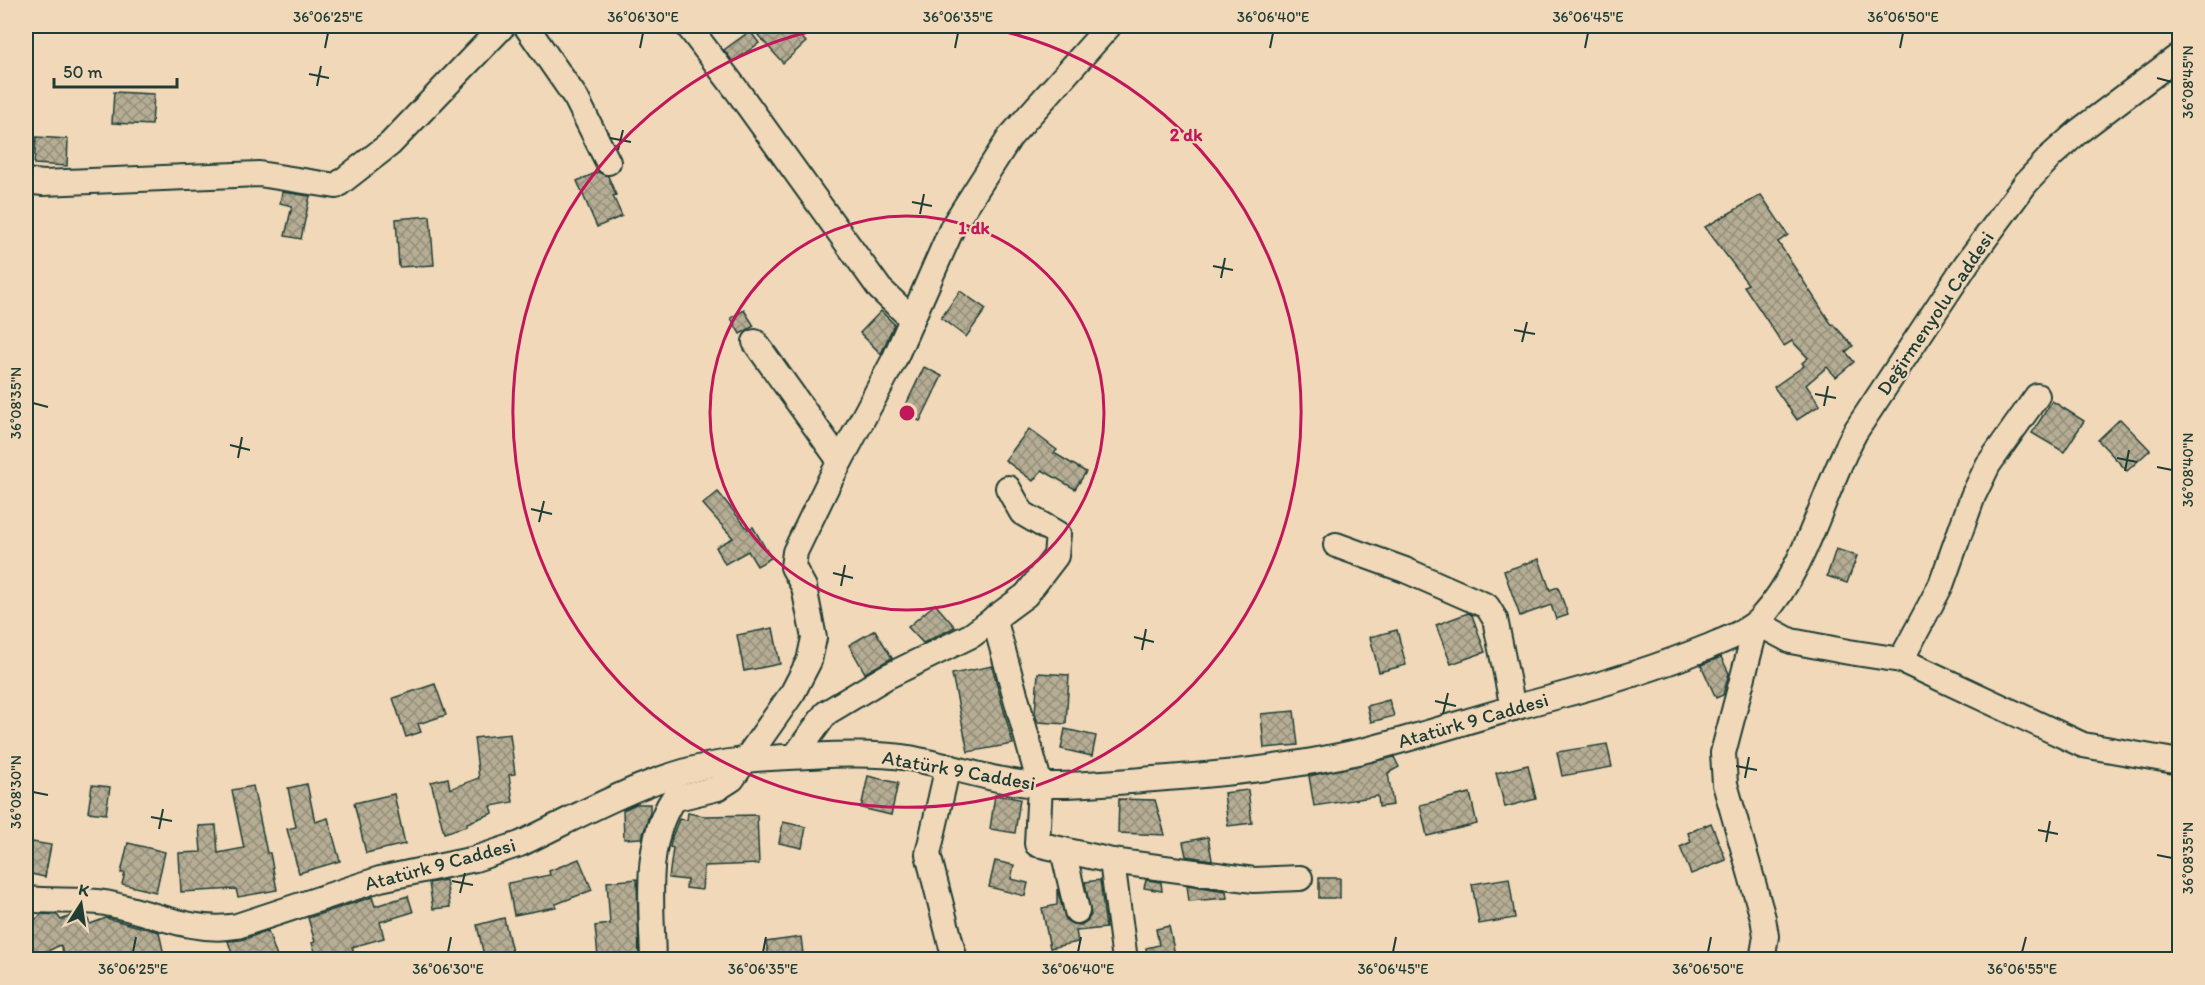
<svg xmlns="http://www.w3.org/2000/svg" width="2205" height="985" font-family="Itim,sans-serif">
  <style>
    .building { fill: url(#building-cross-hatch); stroke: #1f3d34; stroke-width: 1.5 }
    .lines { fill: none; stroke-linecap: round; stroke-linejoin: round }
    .minor-casing { stroke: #1f3d34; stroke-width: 28 }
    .minor { stroke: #f1d8b9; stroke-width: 24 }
    .ticks { fill: none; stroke: #1f3d34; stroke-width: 2 }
    .ring { fill: none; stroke: #c2185b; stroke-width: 3 }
    .labels { text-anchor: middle; stroke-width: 4.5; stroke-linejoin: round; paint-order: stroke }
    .street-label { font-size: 20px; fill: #1f3d34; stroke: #f1d8b9 }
    .centre { fill: #c2185b; stroke: #f1d8b9; stroke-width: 3 }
    .ring-label { font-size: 18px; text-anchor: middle; font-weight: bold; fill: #c2185b; stroke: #f1d8b9; stroke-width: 4.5; stroke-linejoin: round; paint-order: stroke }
    .neatline { fill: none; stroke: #1f3d34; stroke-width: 2 }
    .ticks-label { font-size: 15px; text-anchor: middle; fill: #1f3d34 }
  </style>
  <defs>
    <pattern id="building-cross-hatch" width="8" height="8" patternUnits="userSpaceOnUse" patternTransform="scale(1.5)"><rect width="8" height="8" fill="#b6ad94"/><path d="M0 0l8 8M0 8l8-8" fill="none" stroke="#938e7a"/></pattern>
  </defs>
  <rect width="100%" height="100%" fill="#f1d8b9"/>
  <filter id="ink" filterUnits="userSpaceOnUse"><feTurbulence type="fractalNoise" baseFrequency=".0167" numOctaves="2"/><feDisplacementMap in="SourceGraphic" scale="12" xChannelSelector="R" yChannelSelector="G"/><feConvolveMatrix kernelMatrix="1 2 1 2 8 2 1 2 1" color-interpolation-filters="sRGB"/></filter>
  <g filter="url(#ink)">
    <g class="building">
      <polygon points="768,26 791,26 806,42 783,63 758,35"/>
      <polygon points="750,31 759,43 733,62 724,50"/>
      <polygon points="114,92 154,94 152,125 112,123"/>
      <polygon points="36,137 68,139 67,166 34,164"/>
      <polygon points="598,172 608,176 616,195 613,196 622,216 597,227 577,181"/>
      <polygon points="282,192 310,196 301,239 285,236 292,206 280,203"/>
      <polygon points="1761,195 1788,235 1778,242 1832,325 1833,324 1853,346 1846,352 1854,362 1836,377 1827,367 1806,385 1820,405 1797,420 1774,387 1804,366 1802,363 1808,358 1792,341 1784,346 1744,286 1748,284 1705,227"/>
      <polygon points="430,216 434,265 399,267 396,219"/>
      <polygon points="960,291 986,309 966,337 941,318"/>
      <polygon points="744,310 754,326 740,334 731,318"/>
      <polygon points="881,311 894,324 881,354 860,333"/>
      <polygon points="924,367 942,376 920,421 902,413"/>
      <polygon points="2052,401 2084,421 2064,452 2032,433"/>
      <polygon points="2120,419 2150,450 2127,471 2098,440"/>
      <polygon points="1029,429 1057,450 1054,453 1086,472 1075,489 1042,470 1033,481 1005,460"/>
      <polygon points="718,492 748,529 753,527 771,558 757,566 748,551 725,564 716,547 733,538 703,504"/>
      <polygon points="1836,549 1857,556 1847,583 1827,576"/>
      <polygon points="1539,559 1550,590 1558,587 1568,615 1556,619 1551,605 1520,616 1504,571"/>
      <polygon points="935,604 955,627 923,643 908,627"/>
      <polygon points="1468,613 1472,615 1485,652 1451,664 1436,625"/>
      <polygon points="773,628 780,664 744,671 737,635"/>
      <polygon points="875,630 892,658 865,673 849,645"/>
      <polygon points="1397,630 1406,665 1379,672 1370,637"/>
      <polygon points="1721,657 1729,673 1723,695 1716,698 1701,665"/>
      <polygon points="992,666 1013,744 968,752 952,674"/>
      <polygon points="1038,673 1069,675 1066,724 1038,722 1035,714"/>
      <polygon points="435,684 446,715 418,724 421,732 406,737 393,698"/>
      <polygon points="1389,700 1394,716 1371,722 1367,706"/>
      <polygon points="1294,711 1298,745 1264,748 1261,714"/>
      <polygon points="1065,729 1096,736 1092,756 1061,749"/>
      <polygon points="510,734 515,774 509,775 513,802 491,806 493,813 467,823 467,826 444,833 431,782 448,778 450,789 479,778 474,738"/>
      <polygon points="1607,744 1612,767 1562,776 1557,752"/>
      <polygon points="1394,757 1399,767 1388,773 1393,805 1379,807 1378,796 1314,806 1309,776"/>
      <polygon points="1528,765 1536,799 1505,807 1496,773"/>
      <polygon points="868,776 898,783 891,815 861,808"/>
      <polygon points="307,784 315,822 328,818 340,861 299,873 287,829 296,827 288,788"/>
      <polygon points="92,785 110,787 106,814 88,812"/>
      <polygon points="253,786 267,853 270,853 277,890 238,897 236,889 181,892 179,853 201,852 199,826 216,825 218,853 244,848 232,790"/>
      <polygon points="1248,790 1252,823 1228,826 1224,793"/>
      <polygon points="1470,793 1477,824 1427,836 1420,805"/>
      <polygon points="394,794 405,844 366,853 354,803"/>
      <polygon points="995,795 1020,799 1015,833 990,829"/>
      <polygon points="1119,799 1155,800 1165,835 1118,833"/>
      <polygon points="636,804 650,804 650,812 642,838 624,839 623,810"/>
      <polygon points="688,813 704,816 757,815 759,864 704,866 702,890 686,888 687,880 669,878 673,848 670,847 672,837 679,819 687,820"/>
      <polygon points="783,822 806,827 802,848 779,843"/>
      <polygon points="1711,823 1726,860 1691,874 1680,847 1691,842 1688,833"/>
      <polygon points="1208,837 1212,860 1186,856 1183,842"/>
      <polygon points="26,841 51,845 45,877 26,873"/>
      <polygon points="128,843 165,852 156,892 122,884 125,873 121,873"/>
      <polygon points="579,859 592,890 556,904 556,907 514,915 508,883 550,875 549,871"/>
      <polygon points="995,861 1014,865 1011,879 1028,883 1025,896 989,887"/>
      <rect x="1319" y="878" width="21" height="20"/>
      <polygon points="1509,878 1515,918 1479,924 1472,884"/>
      <polygon points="637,879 639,959 614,960 614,955 598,957 595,926 610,924 607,882"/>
      <polygon points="446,880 450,907 433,909 429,883"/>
      <polygon points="1100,880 1106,928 1076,931 1078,942 1050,948 1042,908 1057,905 1057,889 1066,920 1072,924 1081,925 1087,921 1091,915 1085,882"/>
      <polygon points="1146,880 1161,882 1162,891 1144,888"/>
      <polygon points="1187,885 1226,891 1227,898 1189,901"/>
      <polygon points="408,896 413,912 380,922 384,938 352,947 355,956 345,960 318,960 312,943 315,942 308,918 372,897 375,906"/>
      <polygon points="42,914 57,915 61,920 73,915 86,915 90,924 106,918 159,932 165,960 143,960 141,957 111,959 109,954 97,960 67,960 60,945 32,959 26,951 26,937 33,931 29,925"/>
      <polygon points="504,918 514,960 485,960 477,925"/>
      <polygon points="1169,926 1175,955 1148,960 1146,948 1159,945 1156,929"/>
      <polygon points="268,931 277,957 267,960 234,960 228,941 241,940"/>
      <polygon points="801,937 803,954 769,958 766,942"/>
    </g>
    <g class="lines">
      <defs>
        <g id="minor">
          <polyline points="526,26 576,98 608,162"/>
          <polyline points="688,26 739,93 880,289 912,319"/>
          <polyline points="26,181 43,183 259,174 336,186 390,144 503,26"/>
          <polyline points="755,342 840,461"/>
          <polyline points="1336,545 1405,570 1487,606 1495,619 1513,708"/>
          <polyline points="994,618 1040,785 1037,844 1112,861 1254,880 1300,878"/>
          <polyline points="1757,623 1791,641 1849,652 1901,660 2083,745 2180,762"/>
          <polyline points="1757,623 1723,753 1725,784 1763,918 1766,936 1762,960"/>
          <polyline points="1901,660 1941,585 1973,496 1988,465 2037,396"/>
          <polyline points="795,756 826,713 886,677 972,635 1026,595 1056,556 1058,534 1022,513 1008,488"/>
          <polyline points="948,766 928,854 955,960"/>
          <polyline points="1063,850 1077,911"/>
          <polyline points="1112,861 1125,960"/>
          <path d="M26 899C52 902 78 899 105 903 149 911 192 934 237 926L380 879 475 859 520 844C587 812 655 772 729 762 756 758 784 757 811 756 844 754 877 753 909 758 953 766 997 783 1041 785 1079 786 1117 782 1154 779 1224 774 1294 767 1362 751 1426 735 1487 714 1551 698 1604 684 1656 668 1708 647 1724 640 1748 632 1760 619 1809 565 1821 495 1855 432L1967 263 2026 183 2052 155 2079 131 2180 55"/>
          <path d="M653 960C652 907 643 845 673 799L718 788 732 779 793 692 809 661 814 638 804 587 793 567 795 552 828 484 894 360 953 226 1010 137 1109 26"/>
        </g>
      </defs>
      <use href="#minor" class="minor-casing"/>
      <use href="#minor" class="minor"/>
    </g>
  </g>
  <path class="ticks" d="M325 48 328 33M640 48 643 33M955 48 958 33M1270 48 1273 33M1585 48 1588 33M1900 48 1903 33M309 74 329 78M2157 78 2172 82M317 86 321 66M610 138 631 142M618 150 623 130M912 202 932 206M920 214 924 194M1213 266 1233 270M1221 278 1225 258M1514 330 1535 334M1522 342 1527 322M1815 394 1836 398M33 403 48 407M1824 406 1828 386M230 445 250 450M238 458 242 437M2117 458 2137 462M2157 467 2172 470M2125 471 2129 450M531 509 552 514M539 522 544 501M833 573 853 578M841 586 845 565M1134 637 1154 642M1142 650 1146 629M1435 701 1456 706M1443 714 1448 693M1736 766 1757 770M1745 778 1749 757M33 792 48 795M151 817 172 821M159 829 163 809M2038 830 2058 834M2046 842 2050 821M2157 855 2172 858M452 881 473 885M460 893 465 873M133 952 136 937M448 952 451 937M763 952 766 937M1078 952 1081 937M1393 952 1396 937M1708 952 1711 937M2022 952 2026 937"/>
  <g class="ring">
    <circle cx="907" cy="413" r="197"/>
    <path d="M979 26A394 394 0 1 1 835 26"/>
  </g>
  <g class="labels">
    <g class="street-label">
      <text transform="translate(1935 313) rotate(-56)" y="7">Değirmenyolu Caddesi</text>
      <text transform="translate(1473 720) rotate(-16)" y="7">Atatürk 9 Caddesi</text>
      <text transform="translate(959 770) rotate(10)" y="7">Atatürk 9 Caddesi</text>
      <text transform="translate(440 864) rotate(-15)" y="7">Atatürk 9 Caddesi</text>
    </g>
  </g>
  <circle cx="907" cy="413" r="9" class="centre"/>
  <g class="ring-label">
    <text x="1186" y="141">2 dk</text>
    <text x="974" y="234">1 dk</text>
  </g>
  <rect width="2205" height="985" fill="none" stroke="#f1d8b9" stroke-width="66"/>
  <g transform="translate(81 904) rotate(12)" stroke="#f1d8b9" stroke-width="4.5" paint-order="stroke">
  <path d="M0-4.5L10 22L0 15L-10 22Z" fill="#1f3d34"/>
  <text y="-9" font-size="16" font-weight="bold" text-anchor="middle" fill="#1f3d34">K</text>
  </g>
  <path d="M54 78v9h123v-9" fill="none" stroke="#1f3d34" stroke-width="3"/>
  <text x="63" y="78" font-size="18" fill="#1f3d34" stroke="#f1d8b9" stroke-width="4.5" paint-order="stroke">50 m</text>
  <rect x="33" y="33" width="2139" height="919" class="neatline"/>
  <g class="ticks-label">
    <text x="328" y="22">36°06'25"E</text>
    <text x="643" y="22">36°06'30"E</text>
    <text x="958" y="22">36°06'35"E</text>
    <text x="1273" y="22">36°06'40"E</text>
    <text x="1588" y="22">36°06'45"E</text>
    <text x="1903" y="22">36°06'50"E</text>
    <text transform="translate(2188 82) rotate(-90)" y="5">36°08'45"N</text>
    <text transform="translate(16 403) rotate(-90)" y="5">36°08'35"N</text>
    <text transform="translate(2188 470) rotate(-90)" y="5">36°08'40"N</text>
    <text transform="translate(16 792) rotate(-90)" y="5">36°08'30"N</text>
    <text transform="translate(2188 858) rotate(-90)" y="5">36°08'35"N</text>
    <text x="133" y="974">36°06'25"E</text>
    <text x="448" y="974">36°06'30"E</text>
    <text x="763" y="974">36°06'35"E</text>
    <text x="1078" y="974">36°06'40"E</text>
    <text x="1393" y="974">36°06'45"E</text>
    <text x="1708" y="974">36°06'50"E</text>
    <text x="2022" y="974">36°06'55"E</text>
  </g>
</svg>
